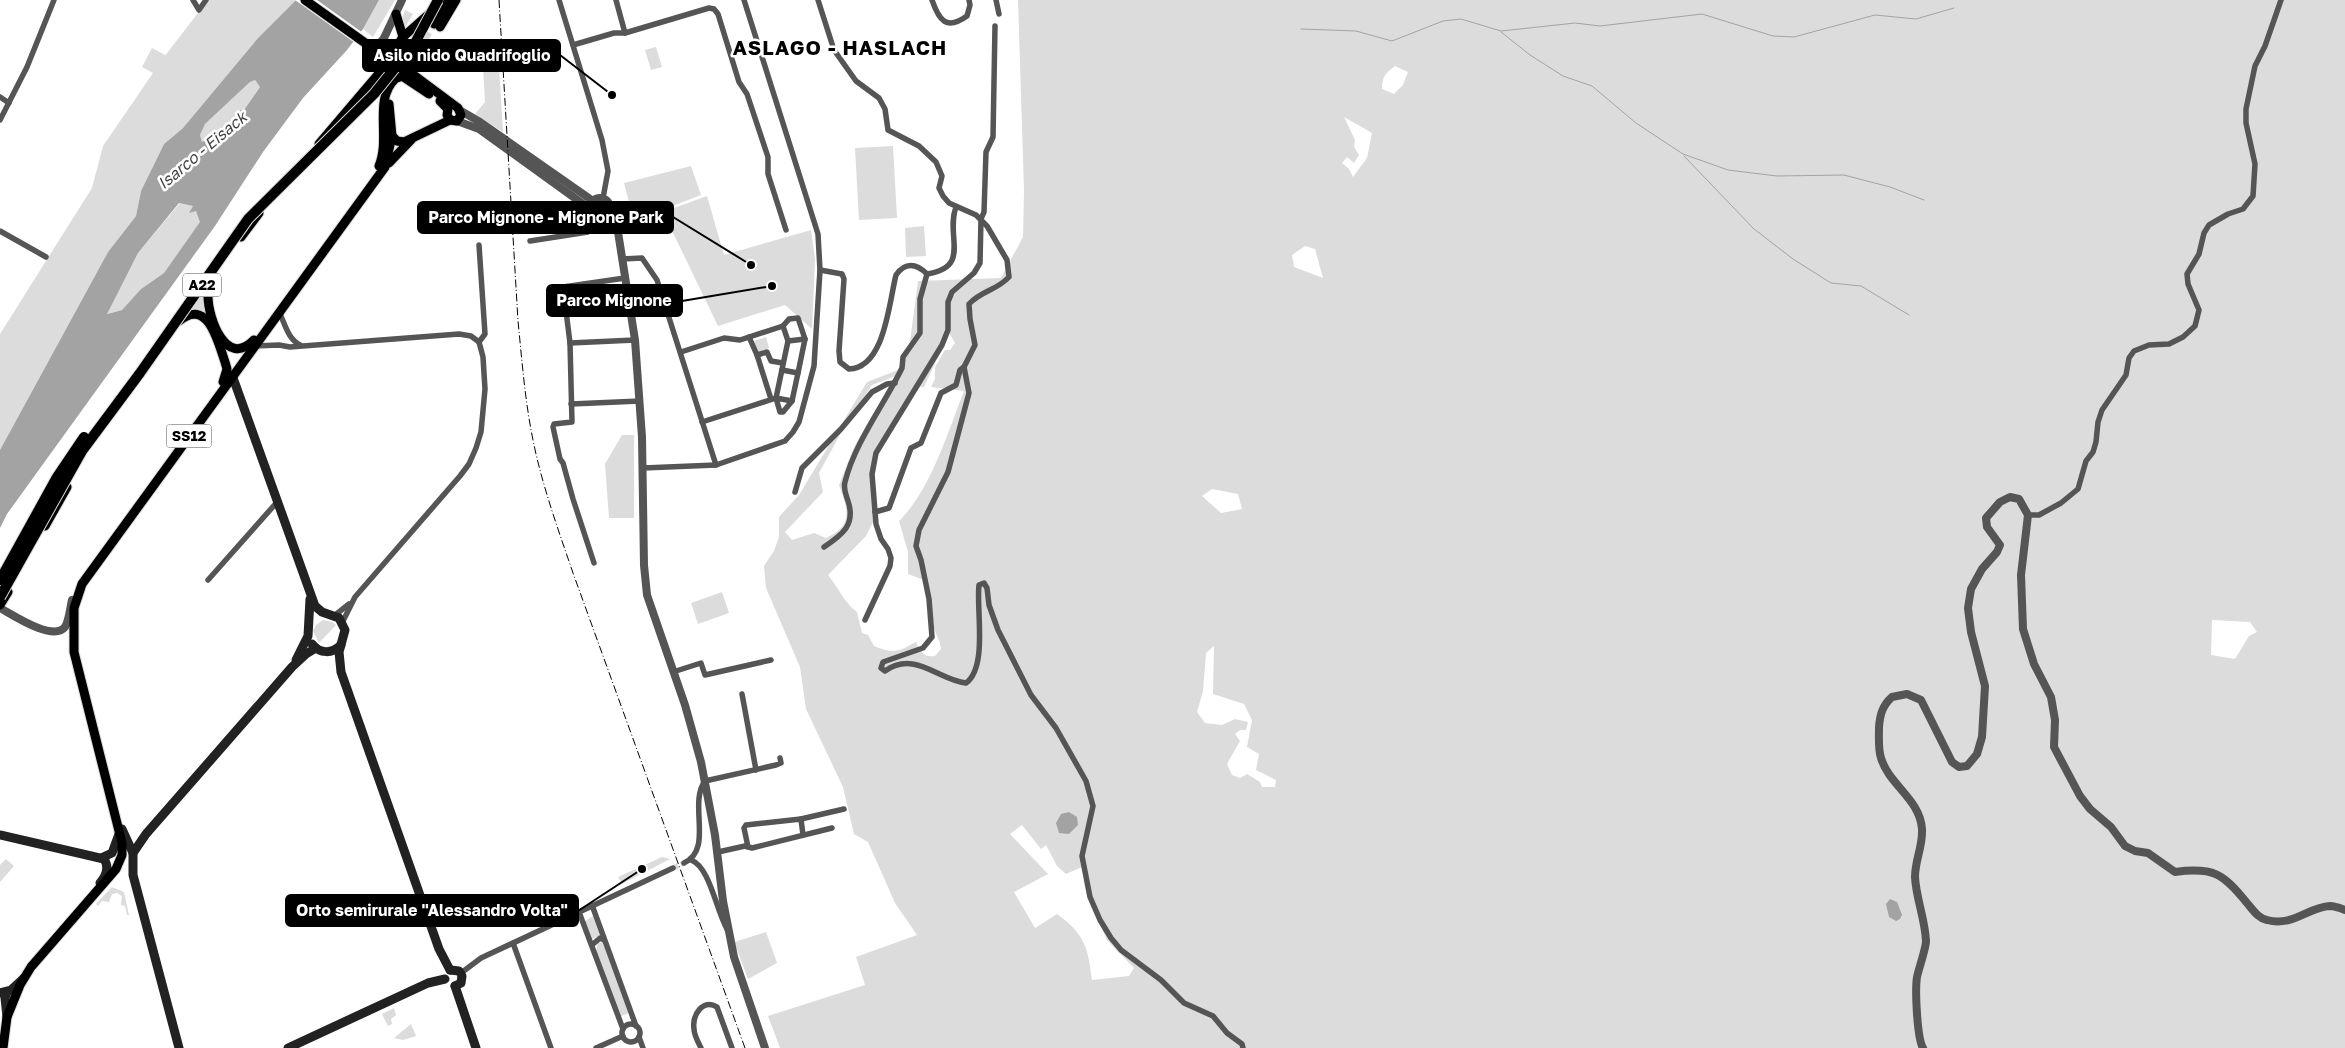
<svg xmlns="http://www.w3.org/2000/svg" width="2345" height="1048" font-family="'Golos Text',sans-serif">
  <style>
    .green { fill: #dcdcdc; fill-rule: evenodd }
    .water { fill: #a3a3a3; fill-rule: evenodd }
    .pier { fill: #fff }
    .lines { fill: none; stroke-linecap: round; stroke-linejoin: round }
    .stream { stroke: #a3a3a3; stroke-width: 1 }
    .minor-tunnel { stroke: #d9d9d9; stroke-width: 5.5; stroke-dasharray: 5.5 3; stroke-linecap: butt }
    .primary-tunnel { stroke: #d9d9d9; stroke-width: 9; stroke-dasharray: 9 4.5; stroke-linecap: butt }
    .primary-casing { stroke: #dbdbdb; stroke-width: 11 }
    .minor { stroke: #555; stroke-width: 5.5 }
    .tertiary { stroke: #555; stroke-width: 8 }
    .secondary { stroke: #222; stroke-width: 9 }
    .primary { stroke: #000; stroke-width: 9 }
    .rail { stroke: #000; stroke-width: 1; stroke-dasharray: 8 2.5 1 2.5; stroke-linecap: butt }
    .motorway-bridge-casing { stroke: #dbdbdb; stroke-width: 12; stroke-linecap: butt }
    .motorway-bridge { stroke: #000; stroke-width: 10 }
    .labels { text-anchor: middle; stroke-width: 5; stroke-linejoin: round; paint-order: stroke }
    .shield { fill: #fff; stroke: #4c4c4c; stroke-width: 1 }
    .shield-label { font-size: 14px; font-weight: bold; fill: #000 }
    .water-label { font-size: 16px; font-style: italic; fill: #444; stroke: #fff }
    .district-label { font-size: 20px; font-weight: bold; letter-spacing: 1px; fill: #000; stroke: #fff }
    .leader { fill: none; stroke: #000; stroke-width: 2 }
    .callout-dot { fill: #000; stroke: #fff; stroke-width: 2 }
    .callout { fill: #000; stroke: #000; stroke-width: 2 }
    .callout-label { font-size: 16px; text-anchor: middle; font-weight: bold; fill: #fff }
  </style>
  <rect width="100%" height="100%" fill="#fff"/>
  <g class="green">
    <polygon points="208,0 296,0 258,38 183,128 164,144 141,191 136,216 108,252 0,450 0,334 92,188 103,146 153,73 142,67 152,48 165,55 164,57"/>
    <polygon points="379,0 395,0 373,37 363,29"/>
    <path d="M1018 0H2345V1048H780L768 1016 865 985 856 957 917 935 895 903 868 842 854 834 843 787 806 709 800 667 766 588 764 566 774 551 779 537V517L799 495 867 382 898 370 909 349 918 281 1001 278 1023 237 1024 190ZM1395 66 1408 72 1403 85 1394 94 1382 89C1382 76 1386 73 1395 66ZM1344 117 1372 133 1367 158 1353 177 1349 169 1342 163 1347 157 1354 163 1359 155 1354 147 1355 140ZM1305 246 1315 249 1323 278 1294 267 1292 255ZM948 331 955 343 950 350H945L935 367V379L931 387 964 391C948 432 930 491 899 521L908 552V574L924 580 929 617 940 643 941 649 935 656C924 658 920 651 916 642 897 652 895 654 874 646L868 635 862 633 857 612C845 604 838 587 828 575L866 536 877 514 874 483 878 453 917 386 924 387 938 357 937 353ZM896 376 854 447 839 485C848 509 854 526 826 538L814 533 792 540 785 532 823 492 819 473 842 431 872 385ZM1212 489 1238 494 1242 509 1221 513 1202 496ZM2212 620 2250 622 2257 632 2249 636 2235 659 2211 655ZM1214 646 1213 694 1244 704 1252 720 1247 747 1259 754 1256 770 1276 780 1275 787H1262L1260 782 1247 774 1240 778 1232 775 1227 764 1240 741 1235 734 1240 730H1246L1248 722 1235 719 1222 725 1205 723 1197 712 1203 691 1206 653ZM1022 825 1041 849 1046 845 1057 866 1066 874 1082 867 1087 896 1107 940 1134 968 1129 976 1092 980C1088 948 1085 934 1057 914L1035 928 1014 892 1048 874 1010 834Z"/>
    <polygon points="405,10 413,14 404,29 401,21"/>
    <polygon points="656,47 662,67 651,70 645,50"/>
    <polygon points="499,66 503,132 475,114 485,102 483,67"/>
    <path d="M255 80 260 87 244 110H240C236 120 212 137 202 142L200 135 205 124 250 82Z"/>
    <polygon points="893,146 897,218 859,220 855,148"/>
    <polygon points="691,166 701,195 634,221 624,183"/>
    <polygon points="707,196 724,255 811,230 815,259 812,329 785,305 718,326 663,212"/>
    <polygon points="180,203 193,206 190,212 196,210 201,222 164,273 141,289 122,310 106,314 138,253"/>
    <polygon points="924,226 926,256 906,257 905,228"/>
    <polygon points="208,285 210,316 202,311 189,312"/>
    <polygon points="766,337 769,348 758,352 754,341"/>
    <polygon points="622,435 634,435 634,518 609,518 605,464"/>
    <polygon points="722,592 729,613 698,624 691,603"/>
    <polygon points="323,620 332,622 336,625 319,643 313,631 316,625"/>
    <polygon points="662,857 670,859 622,884 618,877"/>
    <polygon points="6,859 14,866 0,882 0,865"/>
    <polygon points="112,887 124,892 129,915 127,915 125,906 121,905 122,896 117,893 112,894 109,902 102,901 98,906 96,904"/>
    <polygon points="593,916 600,935 592,939 585,921"/>
    <polygon points="766,932 777,963 748,979 734,942"/>
    <polygon points="598,942 603,943 629,1013 619,1017 596,951"/>
    <polygon points="394,1008 396,1015 391,1019 392,1024 388,1026 382,1014"/>
    <polygon points="411,1024 416,1036 403,1040 394,1038"/>
  </g>
  <g class="water">
    <path d="M296 0H379L363 29 347 50 303 98 263 152 215 226 7 514 0 528V450L108 252 136 216 141 191 164 144 183 128 258 38ZM255 80 260 87 244 110H240C236 120 212 137 202 142L200 135 205 124 250 82ZM179 203 193 206 189 213 196 211 200 222 164 273 141 289 122 310 107 314 138 253Z"/>
    <polygon points="1069,812 1077,817 1078,825 1069,834 1059,833 1056,823 1061,814"/>
    <polygon points="1890,899 1897,902 1902,915 1900,919 1896,921 1889,917 1886,904"/>
  </g>
  <polygon class="pier" points="295,0 317,0 363,33 355,43"/>
  <g class="lines">
    <g class="stream">
      <polyline points="1301,29 1356,31 1392,41 1443,21 1461,19 1501,31 1575,23 1600,26 1702,14 1773,36 1794,37 1875,15 1916,19 1954,8"/>
      <polyline points="1501,32 1530,55 1563,76 1592,86 1636,123 1683,154 1728,170 1777,176 1844,175 1890,187 1924,200"/>
      <polyline points="1684,156 1754,229 1793,259 1831,283 1861,286 1909,315"/>
    </g>
    <polyline class="minor-tunnel" points="673,868 684,863"/>
    <g class="primary-tunnel">
      <polyline points="415,50 434,24"/>
      <polyline points="404,73 425,46"/>
    </g>
    <defs>
      <g id="primary">
        <path d="M305 0 368 45 388 77C403 82 412 69 403 56L393 53 384 57 381 67"/>
        <polyline points="396,14 403,37"/>
        <polyline points="434,24 449,0"/>
        <polyline points="440,27 456,0"/>
        <polyline points="393,53 403,37 430,13"/>
        <polyline points="402,76 429,94"/>
        <polyline points="440,101 448,109 447,115 450,120"/>
        <polyline points="392,136 397,141 404,142 450,120 457,121 461,115 458,108 407,70"/>
        <polyline points="319,144 382,70"/>
        <polyline points="389,163 411,140"/>
        <path d="M379 166C391 138 373 100 395 79"/>
        <polyline points="241,237 259,213"/>
        <path d="M212 276C211 283 208 289 208 296 208 318 226 369 254 340"/>
        <path d="M179 321C208 297 218 342 225 362L227 369 223 382"/>
        <polyline points="45,526 67,487"/>
        <polyline points="0,605 8,592"/>
        <polyline points="3,1048 7,1017 20,985 31,967 116,869 122,855 122,843 74,652 74,608 82,584 385,167 392,136 389,104"/>
      </g>
    </defs>
    <use href="#primary" class="primary-casing"/>
    <g class="minor">
      <polyline points="193,0 199,10 206,0"/>
      <polyline points="559,0 602,140 608,171 603,198"/>
      <polyline points="616,0 625,33"/>
      <path d="M818 0 834 50 856 81 879 98 885 109 888 130 919 146 936 162 942 176 939 188 943 196 949 203 976 215 987 226 1007 260 1009 277C996 291 982 290 969 304L970 319 975 345 964 367 969 393 948 472 919 530 916 546 921 560 929 599 932 637 923 648 883 662 881 668 885 671C915 650 938 680 966 683 988 667 976 609 979 585L984 583 987 588 989 605 998 630 1031 695 1056 728 1086 781 1093 806 1082 856 1090 897 1100 920 1111 938 1121 950 1161 980 1184 1003 1213 1016 1227 1033 1242 1044 1243 1048"/>
      <path d="M932 0C939 20 946 31 967 16L970 5 969 0"/>
      <polyline points="996,0 999,14"/>
      <polyline points="573,45 614,33 625,33 709,8 714,9 718,14 739,82 747,94 768,157 768,174 786,230"/>
      <polyline points="0,97 9,103"/>
      <polyline points="0,120 27,67 54,0"/>
      <polyline points="0,231 46,257"/>
      <polyline points="530,241 588,232 595,224 596,217"/>
      <polyline points="622,259 642,258 657,280 716,465"/>
      <path d="M820 270 842 274 844 279 839 351 840 362 849 369C885 368 889 302 896 275 905 262 916 263 927 274"/>
      <path d="M927 274C972 267 945 236 956 207"/>
      <path d="M279 312C285 323 287 338 300 345"/>
      <polyline points="783,326 789,319 798,318 805,339"/>
      <polyline points="749,337 757,355 767,352 771,361 783,363"/>
      <polyline points="788,341 805,339 798,373"/>
      <polyline points="479,342 485,334 479,245"/>
      <polyline points="570,343 635,340"/>
      <polyline points="254,346 279,345 290,347 459,334 471,336 479,342 483,357 485,389 481,432 476,448 469,464 460,476 355,597 342,623"/>
      <polyline points="681,352 724,338 740,340 783,326 788,341 776,398 702,422"/>
      <polyline points="757,355 771,399"/>
      <polyline points="782,370 798,373 792,401"/>
      <polygon points="776,398 792,401 783,412 780,412"/>
      <polyline points="571,404 640,401"/>
      <polyline points="643,468 716,465 785,441 793,432 799,422 814,366 820,270 818,234 744,0"/>
      <polyline points="795,492 802,468 841,429 872,392 887,384 895,383"/>
      <polyline points="875,512 889,508 911,448 921,443 941,393 956,385 960,370 964,367"/>
      <polyline points="2028,515 2039,515 2061,503 2078,489 2086,461 2093,452 2096,442 2098,422 2102,410 2126,375 2129,358 2134,351 2149,345 2169,344 2183,337 2195,326 2199,310 2188,284 2187,274 2199,254 2204,233 2209,225 2228,214 2243,209 2253,196 2255,164 2246,123 2246,109 2255,66 2265,46 2281,0"/>
      <path d="M824 547C842 535 856 525 848 501 846 495 843 489 845 482 855 442 884 405 902 368L903 357 920 333V299L927 274"/>
      <polyline points="594,563 573,499 563,463 560,459 553,427 554,424 572,422 570,343 563,287 625,278"/>
      <polyline points="208,580 278,501"/>
      <polyline points="334,616 349,604"/>
      <polyline points="865,620 890,566 891,558 888,549 881,539 876,524 872,474 876,453 942,345 948,330 948,302 952,292 974,273 980,263 981,219 984,212 986,152 993,137 995,26"/>
      <polyline points="673,672 701,663 705,675 771,660"/>
      <polyline points="742,694 756,770"/>
      <polyline points="801,819 844,809"/>
      <polyline points="748,847 744,828 746,825 801,819 803,835"/>
      <polyline points="718,852 745,846 752,848 832,828"/>
      <path d="M691 860C710 867 716 910 727 929"/>
      <path d="M684 863C714 849 688 804 705 781L776 765 781 763 780 758"/>
      <polyline points="592,905 636,1026"/>
      <polyline points="579,912 623,1029"/>
      <polyline points="513,943 551,1048"/>
      <polyline points="592,945 600,938 604,940"/>
      <polyline points="461,973 481,958 673,868"/>
      <circle cx="631" cy="1033" r="9"/>
      <polyline points="639,1037 643,1048"/>
      <polyline points="596,1048 623,1036"/>
      <path d="M701 1048C698 1042 694 1035 694 1029 692 1015 703 998 717 1007L732 1048"/>
    </g>
    <g class="tertiary">
      <polyline points="375,49 384,38 402,0"/>
      <polyline points="461,111 480,122 593,201"/>
      <polyline points="457,121 479,129 590,209"/>
      <circle cx="600" cy="208" r="10"/>
      <polyline points="607,215 618,232 635,340 642,437 644,565 647,595 685,705 701,762 715,835 723,901 734,957 765,1048"/>
      <path d="M0 608C13 615 53 642 65 627 69 621 70 608 72 600"/>
      <path d="M1923 1048C1917 1038 1915 990 1917 977 1919 968 1926 948 1926 941 1925 919 1916 898 1915 877 1915 860 1923 846 1922 829 1920 799 1889 785 1881 758 1878 749 1879 737 1879 727 1880 715 1882 706 1892 697L1907 694 1921 700 1952 762 1959 767 1967 766 1977 754 1982 737 1985 686 1971 632 1968 608 1971 589 1982 569 1997 552 2000 545 1987 527 1986 518 2000 502 2010 497 2019 499 2028 515 2021 575 2023 629 2034 664 2051 697 2055 720 2054 747 2080 796 2090 809 2111 827 2125 846 2135 851 2148 853 2175 872C2213 867 2223 873 2247 903 2253 910 2258 918 2267 920 2293 927 2308 907 2330 906 2335 906 2340 908 2345 910"/>
    </g>
    <g class="secondary">
      <polyline points="232,375 315,606 322,612 339,618 345,630 339,652 341,672 439,949 450,970"/>
      <path d="M312 644C320 654 332 654 341 645"/>
      <polyline points="296,660 308,636 310,599"/>
      <polyline points="122,829 133,853"/>
      <path d="M0 835 104 859C110 868 106 876 100 883"/>
      <polyline points="101,858 112,853 119,834"/>
      <polyline points="450,970 459,971 462,976 461,983 455,986"/>
      <polyline points="455,986 476,1048"/>
      <polyline points="0,993 11,990 24,978"/>
      <polyline points="7,1017 5,998 7,992"/>
      <polyline points="179,1048 133,875 133,853 146,834 292,667 306,654 316,648"/>
      <polyline points="288,1048 428,983 445,979"/>
    </g>
    <use href="#primary" class="primary"/>
    <path class="rail" d="M499 0 518 321C522 361 525 401 533 440 542 485 558 529 573 573L745 1048"/>
    <defs>
      <g id="motorway-bridge">
        <polyline points="0,580 57,477 84,437"/>
        <polyline points="0,597 82,451 140,373 248,219 374,94 415,43 438,0"/>
      </g>
    </defs>
    <use href="#motorway-bridge" class="motorway-bridge-casing"/>
    <use href="#motorway-bridge" class="motorway-bridge"/>
  </g>
  <g class="labels">
    <g class="shield">
      <rect x="183" y="273.5" width="38" height="23" rx="4"/>
      <rect x="166.5" y="424.5" width="45" height="23" rx="4"/>
    </g>
    <g class="shield-label">
      <text x="202" y="290">A22</text>
      <text x="189" y="441">SS12</text>
    </g>
    <g class="water-label">
      <text transform="translate(202 150) rotate(-40)" y="6">Isarco - Eisack</text>
    </g>
    <g class="district-label">
      <text x="840" y="55">ASLAGO - HASLACH</text>
    </g>
  </g>
  <path class="leader" d="M612 95L560 55M751 265L673 217M772 286L682 301M642 869L578 911"/>
  <g class="callout-dot">
    <circle cx="612" cy="95" r="5"/>
    <circle cx="751" cy="265" r="5"/>
    <circle cx="772" cy="286" r="5"/>
    <circle cx="642" cy="869" r="5"/>
  </g>
  <g class="callout">
    <rect x="363" y="40" width="197" height="31" rx="5"/>
    <rect x="418" y="202" width="255" height="31" rx="5"/>
    <rect x="547" y="285" width="135" height="31" rx="5"/>
    <rect x="286" y="895" width="292" height="31" rx="5"/>
  </g>
  <g class="callout-label">
    <text x="462" y="61">Asilo nido Quadrifoglio</text>
    <text x="546" y="223">Parco Mignone - Mignone Park</text>
    <text x="614" y="306">Parco Mignone</text>
    <text x="432" y="916">Orto semirurale "Alessandro Volta"</text>
  </g>
</svg>
